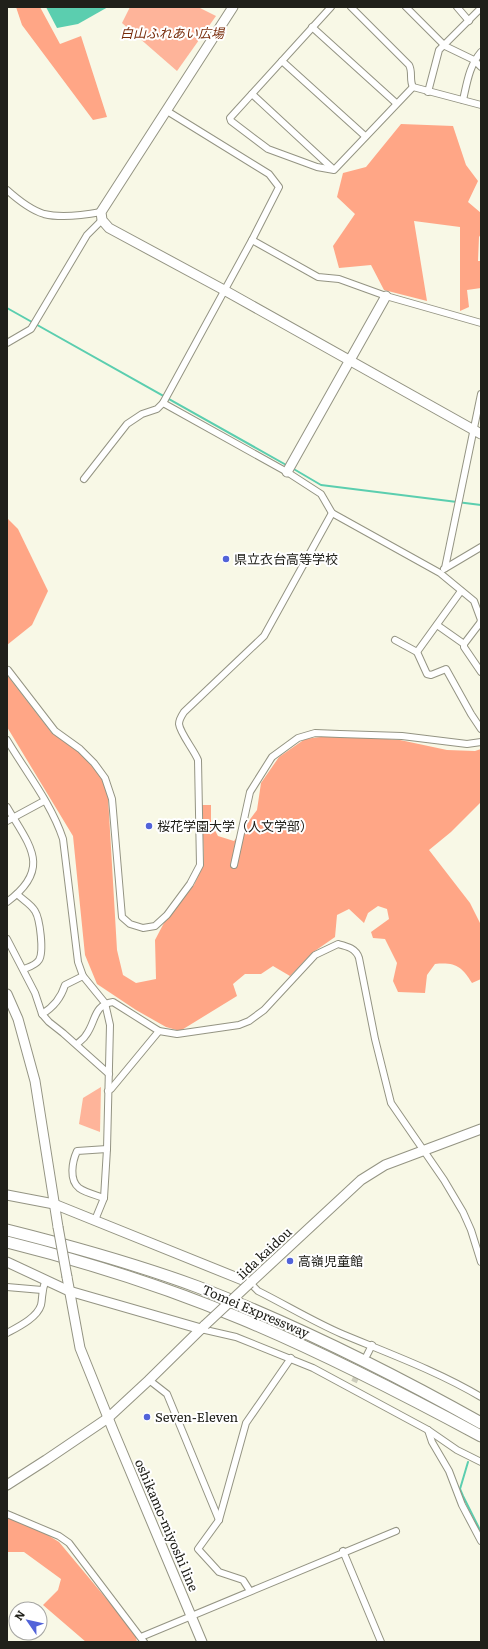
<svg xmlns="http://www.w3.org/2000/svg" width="488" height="1649" font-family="Literata,'Noto Sans JP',serif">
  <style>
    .green { fill: #feb49a }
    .forest { fill: #ffa686 }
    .water { fill: #5bceaf }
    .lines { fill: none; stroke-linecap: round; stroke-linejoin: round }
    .stream { stroke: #5bceaf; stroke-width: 2 }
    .street-tunnel { stroke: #cdcdbd; stroke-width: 6; stroke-dasharray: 6 3; stroke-linecap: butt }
    .street-casing { stroke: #949483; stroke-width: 8 }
    .secondary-casing { stroke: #949483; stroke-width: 11 }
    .highway-casing { stroke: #949483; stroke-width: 13 }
    .street { stroke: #fff; stroke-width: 6 }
    .secondary { stroke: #fff; stroke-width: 9 }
    .highway { stroke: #fff; stroke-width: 11 }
    .secondary-bridge-casing { stroke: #949483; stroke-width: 11; stroke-linecap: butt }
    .secondary-bridge { stroke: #fff; stroke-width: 9 }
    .poi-dot { fill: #5263d9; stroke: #fff; stroke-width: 1.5 }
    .labels { text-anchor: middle; stroke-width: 4; stroke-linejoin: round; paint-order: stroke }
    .park-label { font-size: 13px; font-style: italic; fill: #782b0a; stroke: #fff }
    .poi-label { font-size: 13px; fill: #20201a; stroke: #fff; text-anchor: start }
    .street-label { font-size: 13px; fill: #20201a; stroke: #fff }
  </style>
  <rect width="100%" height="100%" fill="#f8f8e6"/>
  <g class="green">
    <polygon points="130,7 198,7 216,16 177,71 122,23"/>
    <polygon points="101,1087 100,1132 79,1124 83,1098"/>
  </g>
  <g class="forest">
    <polygon points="16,7 40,7 60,44 81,36 107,117 93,120 22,25"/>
    <polygon points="401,124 453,126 466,165 478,181 468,202 481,213 481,234 479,237 478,261 481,261 481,288 467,290 469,307 460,311 460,227 414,221 427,301 384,290 371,265 339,268 333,246 355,214 337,197 343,173 366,167"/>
    <polygon points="7,518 18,529 48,591 32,625 7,645"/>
    <path d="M7 675 51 732 80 753 92 766 103 779 108 797 117 950 123 975 136 983 156 979 155 940 166 919 194 885 204 864 202 805H211V823L218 836 234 841 257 810 261 783 279 757 305 739 335 735 400 740 447 750 475 751 481 749V802L451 832 429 850 470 903 481 925V979L472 983C462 967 456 962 435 964L427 975 425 993 398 992 393 981 397 963 385 939 373 938 371 932 389 919 387 909 378 906 368 913 364 923 349 909 337 915 335 937 312 953 290 976 273 966 261 974H245L233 984 237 996 180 1031 166 1027 136 1010 97 984 85 955 73 836 7 727Z"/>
    <polygon points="7,1514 15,1515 59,1542 135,1633 137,1642 86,1642 43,1605 58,1590 61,1579 24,1552 7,1552"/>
  </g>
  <polygon class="water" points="46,7 108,7 78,24 57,28"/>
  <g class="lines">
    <g class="stream">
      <polyline points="7,308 288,466"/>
      <polyline points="292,468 321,485 481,505"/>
      <polyline points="468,1462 460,1489 463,1496 481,1532"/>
    </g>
    <polyline class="street-tunnel" points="354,1382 364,1360"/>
    <defs>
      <g id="street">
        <polyline points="331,7 230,118 231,121 268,149 317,167 334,170 413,87"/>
        <path d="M351 7 409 65C413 72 409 80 413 87"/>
        <polyline points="406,7 445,46 474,60 481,67"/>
        <polyline points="457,7 469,21"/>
        <polyline points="312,27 396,103"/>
        <polyline points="282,61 365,136"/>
        <polyline points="413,87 481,105"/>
        <polyline points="428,92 439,50 481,8"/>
        <polyline points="252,94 333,169"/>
        <path d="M463 100C467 83 469 66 481 52"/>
        <path d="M7 190C17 199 31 210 44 214 60 218 85 215 101 212"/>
        <polyline points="252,240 318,277 339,279 386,296 481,323"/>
        <polyline points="7,343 31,329 87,235 102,220"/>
        <polyline points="163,403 287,472 321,494 332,513 440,573 474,601 481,620 480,623 464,644 464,647 481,672"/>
        <polyline points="84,479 127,424 142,414 157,409 163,403 252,240 279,187 269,174 167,111"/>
        <polyline points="445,568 481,394"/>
        <polyline points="444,569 481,547"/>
        <polyline points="437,625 464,644"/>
        <polyline points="395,640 417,652 461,591"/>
        <polyline points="417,652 427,674 431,675 446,669 471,714 481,729"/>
        <path d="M8 670 55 731 80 749 94 763 105 778 112 799 122 917 130 924 143 928 155 926 167 915 190 884 200 865 198 760C194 750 180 733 179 724 179 721 182 715 184 712L264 636 332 513"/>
        <path d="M7 740C26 772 51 803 63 839L78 962 83 976 105 1003 110 1025 107 1149 104 1198 95 1220"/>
        <path d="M7 807C29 845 53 868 7 902"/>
        <polyline points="7,821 44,801"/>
        <polyline points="234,865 250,792 272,757 298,738 315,733 340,734 402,736 467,744 481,742"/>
        <path d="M17 894C23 900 31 904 35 911 40 919 44 952 39 960 36 965 29 967 24 969"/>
        <polyline points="7,939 35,993 42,1014 49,1022 63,1033 109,1074"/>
        <path d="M42 1014C54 1007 61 998 65 985L83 976"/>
        <path d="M77 1044C80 1041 84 1039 86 1035 96 1022 93 1005 113 1002L159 1031 177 1034 239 1025 249 1021 264 1010 315 955 338 944C346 946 356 948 359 958L375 1039 391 1103 444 1180 463 1212 471 1230 481 1262"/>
        <polyline points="108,1091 111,1089 159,1031"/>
        <path d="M104 1198C96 1195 86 1193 79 1188 69 1180 72 1162 77 1151L107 1149"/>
        <path d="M250 1283 258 1291C286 1305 314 1322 342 1334 390 1354 437 1371 481 1397"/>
        <polyline points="7,1287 42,1290"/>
        <polyline points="201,1329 236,1337 313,1368 428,1430 457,1450 481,1462"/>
        <path d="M7 1333C18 1327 37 1318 41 1305 43 1296 41 1291 46 1280"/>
        <polyline points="367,1355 372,1345"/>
        <polyline points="149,1380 167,1394 219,1520"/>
        <polyline points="428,1430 432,1442 449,1471 462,1505 481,1541"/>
        <polyline points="7,1514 59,1536 69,1543 144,1642"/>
        <polyline points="343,1551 381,1642"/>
        <polyline points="250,1591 243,1580 219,1572 198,1549 219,1520 246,1423 291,1358"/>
        <polyline points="141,1637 396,1531"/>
      </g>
      <g id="secondary">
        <polyline points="233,7 101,212 102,220 109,228 224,290 481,434"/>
        <polyline points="287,472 386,296"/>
        <polyline points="7,994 18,1019 35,1081 58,1227"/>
        <polyline points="7,1195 54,1204 250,1283 361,1180 385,1165 481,1129"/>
        <polyline points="7,1262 69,1291 201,1329"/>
        <polyline points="67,1277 80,1348 113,1430 202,1642"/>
        <polyline points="7,1485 46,1460 108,1418 149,1380 205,1325"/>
      </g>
      <g id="highway">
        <path d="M7 1230C71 1246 136 1264 198 1287 296 1325 390 1372 481 1423"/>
        <path d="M7 1242C87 1262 166 1287 242 1319 324 1353 403 1394 481 1436"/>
      </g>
    </defs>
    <use href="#street" class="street-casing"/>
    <use href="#secondary" class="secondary-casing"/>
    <use href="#highway" class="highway-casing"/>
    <use href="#street" class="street"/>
    <use href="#secondary" class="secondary"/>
    <use href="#highway" class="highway"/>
    <defs>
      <g id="secondary-bridge">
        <polyline points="58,1227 67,1277"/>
        <polyline points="205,1325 250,1283"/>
      </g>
    </defs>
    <use href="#secondary-bridge" class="secondary-bridge-casing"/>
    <use href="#secondary-bridge" class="secondary-bridge"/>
  </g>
  <g class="poi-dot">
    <circle cx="226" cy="559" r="4"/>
    <circle cx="149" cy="826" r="4"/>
    <circle cx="290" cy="1261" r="4"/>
    <circle cx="147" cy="1417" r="4"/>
  </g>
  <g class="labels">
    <g class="park-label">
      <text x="172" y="38">白山ふれあい広場</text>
    </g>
    <g class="poi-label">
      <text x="234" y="564">県立衣台高等学校</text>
      <text x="157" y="831">桜花学園大学（人文学部）</text>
      <text x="298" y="1266">高嶺児童館</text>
      <text x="155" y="1422">Seven-Eleven</text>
    </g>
    <g class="street-label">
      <text transform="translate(264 1253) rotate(-43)" y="5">iida kaidou</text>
      <text transform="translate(256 1311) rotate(23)" y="5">Tomei Expressway</text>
      <text transform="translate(167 1525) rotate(67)" y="5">oshikamo-miyoshi line</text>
    </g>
  </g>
  <rect width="488" height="1649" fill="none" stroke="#20201a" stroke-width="16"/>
  <g transform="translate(28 1621) rotate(304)"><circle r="19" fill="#ffffff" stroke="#a6a6a3"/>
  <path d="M0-3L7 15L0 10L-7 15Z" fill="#5263d9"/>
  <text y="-6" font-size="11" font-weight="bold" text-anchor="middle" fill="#20201a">N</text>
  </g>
</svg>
